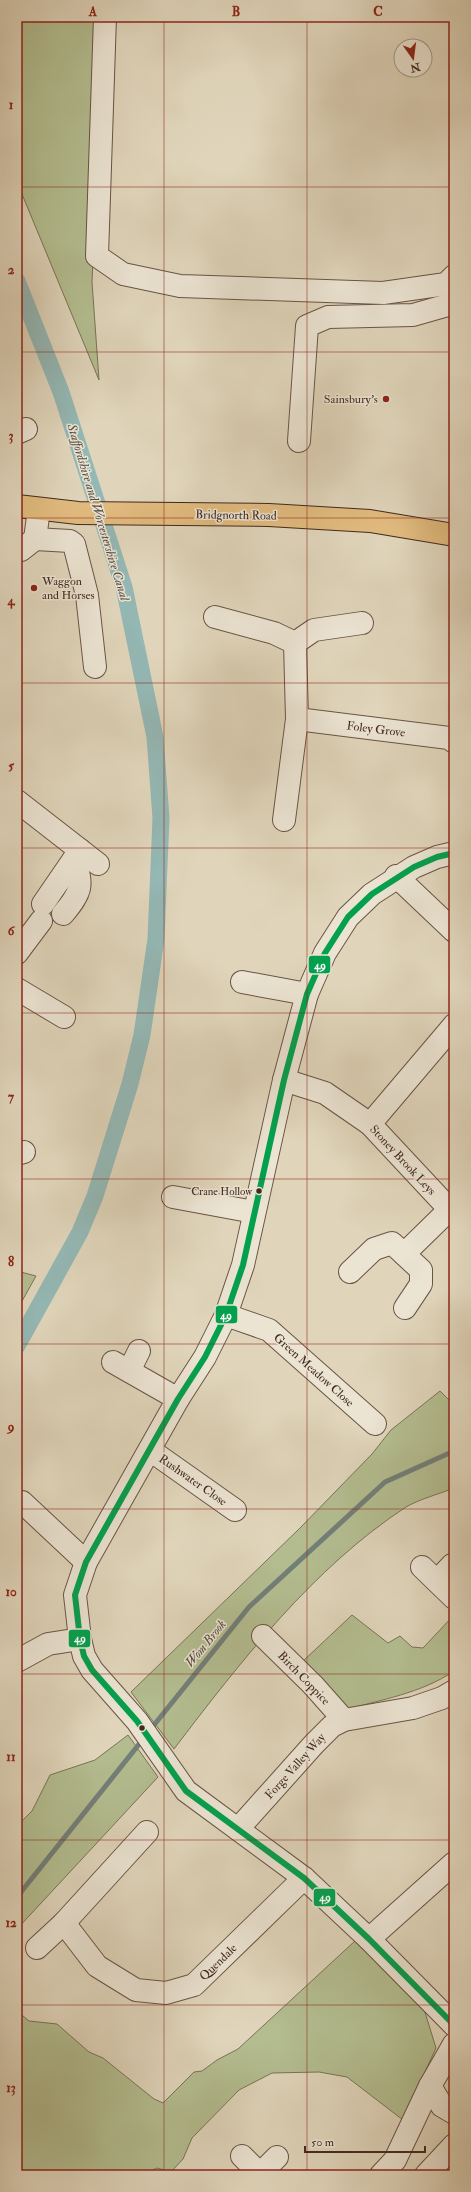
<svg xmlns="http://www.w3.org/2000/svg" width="471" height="2192" font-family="'IM FELL Double Pica',serif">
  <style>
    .green { fill: #b3bd90; stroke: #7a7357 }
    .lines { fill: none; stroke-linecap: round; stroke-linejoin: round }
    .stream { stroke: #737f79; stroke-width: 5 }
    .canal { stroke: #94b8b5; stroke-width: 17 }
    .minor-casing { stroke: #6a5445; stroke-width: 24 }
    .major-casing { stroke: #42291e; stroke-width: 24 }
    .minor { stroke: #ebe4d3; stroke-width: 22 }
    .major { stroke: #e0ba7e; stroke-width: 22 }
    .bus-1-casing { stroke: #ebe4d3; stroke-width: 9 }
    .bus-1 { stroke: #03a04e; stroke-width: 6 }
    .grid { fill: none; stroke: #8f2418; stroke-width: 1; stroke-opacity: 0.55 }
    .poi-dot { fill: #8f2418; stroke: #ebe4d3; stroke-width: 1.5 }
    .bus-dot { fill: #42291e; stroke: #ebe4d3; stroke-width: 1.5 }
    .labels { text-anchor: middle; stroke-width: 3; stroke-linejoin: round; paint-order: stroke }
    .bus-label { font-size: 11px; fill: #42291e; stroke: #ebe4d3; text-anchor: end }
    .poi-label { font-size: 12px; fill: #42291e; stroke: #ebe4d3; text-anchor: end }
    .street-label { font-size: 12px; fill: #42291e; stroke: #ebe4d3 }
    .water-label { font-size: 13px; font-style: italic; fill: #564d44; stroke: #ebe4d3 }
    .line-badge { stroke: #ebe4d3; stroke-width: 1.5 }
    .badge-label { font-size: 11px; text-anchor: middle; font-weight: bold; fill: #fff }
    .neatline { fill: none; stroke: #8f2418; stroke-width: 1.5 }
    .grid-label { font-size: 13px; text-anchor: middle; font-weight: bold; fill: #8f2418 }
  </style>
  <rect width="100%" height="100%" fill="#e0d5bb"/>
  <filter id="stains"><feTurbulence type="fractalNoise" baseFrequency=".005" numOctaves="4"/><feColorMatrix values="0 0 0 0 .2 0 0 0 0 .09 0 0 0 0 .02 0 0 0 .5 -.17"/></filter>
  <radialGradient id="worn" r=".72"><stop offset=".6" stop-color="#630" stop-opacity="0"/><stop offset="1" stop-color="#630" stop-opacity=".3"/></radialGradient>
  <g class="green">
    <polygon points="17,17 103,17 92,282 99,380 17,182"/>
    <polygon points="17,1271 36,1276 17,1310"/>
    <path d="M440 1391 454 1405V1488C439 1494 420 1499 406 1507 313 1568 241 1661 174 1749L131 1692 300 1528 372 1454 391 1430Z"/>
    <path d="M352 1615 388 1643 400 1636 412 1647 423 1648 454 1615V1671C422 1693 380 1700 344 1710L331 1689 315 1677 301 1663Z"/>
    <polygon points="128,1735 158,1777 17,1929 17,1826 32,1811 50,1775 95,1760"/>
    <polygon points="356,1940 424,2009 436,2048 403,2120 347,2077 319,2072 272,2073 239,2090 192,2138 183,2159 171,2172 157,2168 142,2175 17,2175 17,2011 29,2021 57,2024 89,2052 103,2058 154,2099 163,2103 194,2072 202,2071 217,2060 238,2049"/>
  </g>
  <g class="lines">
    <g class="stream">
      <polyline points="150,1730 249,1607 385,1482 454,1451"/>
      <polyline points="17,1897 144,1738"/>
    </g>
    <polyline class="canal" points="17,281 61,392 124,587 155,737 161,818 156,939 142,1035 130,1084 95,1196 80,1232 17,1346"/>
    <defs>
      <g id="minor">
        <polyline points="105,17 97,256 123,274 180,286 383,293 446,284 454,276"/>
        <polyline points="17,433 26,429"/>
        <polyline points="299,441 307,326 328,317 413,315 448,305 454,306"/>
        <polyline points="39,509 35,539 70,541 74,544 87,595 95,667"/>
        <polyline points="17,550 21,550 35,539"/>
        <polyline points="215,617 274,633 295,643 314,630 362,623"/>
        <polyline points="297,719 449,738 454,742"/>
        <polyline points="17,801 98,864"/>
        <polyline points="284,820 297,719 295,643"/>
        <polyline points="454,853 437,857 414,867 372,894 348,917 325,953 307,994 284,1080 243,1265 226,1315 205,1357 178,1399 86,1562 75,1595 80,1639 84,1656 92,1670 137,1721 186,1791 304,1878 369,1939 454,2025"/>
        <polyline points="396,876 454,931"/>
        <polyline points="43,904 80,850"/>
        <path d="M63 914C81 893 84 885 74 859"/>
        <polyline points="17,953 41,921"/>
        <polyline points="242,982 307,994"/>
        <polyline points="17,989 64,1017"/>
        <polyline points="284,1080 325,1093 370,1124 454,1214"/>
        <polyline points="370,1124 454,1025"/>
        <polyline points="17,1154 24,1152"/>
        <polyline points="173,1197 254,1212"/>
        <polyline points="404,1254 449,1210"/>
        <polyline points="350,1272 374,1249 392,1243 421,1270 421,1284 405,1308"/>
        <polyline points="226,1315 269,1330 375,1424"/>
        <polyline points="113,1362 178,1399"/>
        <polyline points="129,1371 139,1351"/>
        <polyline points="150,1450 235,1510"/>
        <polyline points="22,1502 86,1562"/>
        <polyline points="422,1567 454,1598"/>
        <polyline points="437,1581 452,1565"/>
        <polyline points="263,1636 313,1685 344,1720"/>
        <polyline points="17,1661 48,1644 80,1639"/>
        <polyline points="238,1829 314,1744 332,1726 344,1720 413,1708 442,1698 454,1691"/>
        <polyline points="64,1923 97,1966 136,1990 166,1993 194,1985 304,1878"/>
        <polyline points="369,1939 454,1863"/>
        <polyline points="37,1948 64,1923 147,1832"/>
        <polyline points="430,2086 442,2106 454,2113"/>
        <polyline points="242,2156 261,2175"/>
        <polyline points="260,2174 277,2157"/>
        <polyline points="381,2175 395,2160 430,2086 454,2044"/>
        <polyline points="426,2175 454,2145"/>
      </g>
      <polyline id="major" points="17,506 78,513 269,515 370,521 454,535"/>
    </defs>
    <use href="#minor" class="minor-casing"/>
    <use href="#major" class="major-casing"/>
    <use href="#minor" class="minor"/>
    <use href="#major" class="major"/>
    <defs>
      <polyline id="bus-1" points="454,853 437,857 414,867 372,894 348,917 325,953 307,994 284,1080 243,1265 226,1315 205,1357 178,1399 86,1562 75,1595 80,1639 84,1656 92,1670 137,1721 186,1791 304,1878 369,1939 454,2025"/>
    </defs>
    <use href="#bus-1" class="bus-1-casing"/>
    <use href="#bus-1" class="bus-1"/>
  </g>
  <path class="grid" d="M164 17V2175M307 17V2175M17 187H454M17 352H454M17 518H454M17 683H454M17 848H454M17 1013H454M17 1179H454M17 1344H454M17 1509H454M17 1674H454M17 1840H454M17 2005H454"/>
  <g class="poi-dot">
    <circle cx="386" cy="399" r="4"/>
    <circle cx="34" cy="588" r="4"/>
  </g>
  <g class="bus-dot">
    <circle cx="259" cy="1191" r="3.5"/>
    <circle cx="142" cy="1728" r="3.5"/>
  </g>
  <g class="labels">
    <g class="bus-label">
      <text x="252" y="1195">Crane Hollow</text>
    </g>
    <g class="poi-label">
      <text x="378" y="403">Sainsbury's</text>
      <text x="42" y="585" text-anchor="start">Waggon<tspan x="42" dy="14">and Horses</tspan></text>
    </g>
    <g class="street-label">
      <text transform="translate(236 515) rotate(1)" y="4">Bridgnorth Road</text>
      <text transform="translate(376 729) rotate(7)" y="4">Foley Grove</text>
      <text transform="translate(403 1160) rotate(47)" y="4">Stoney Brook Leys</text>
      <text transform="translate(314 1370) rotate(42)" y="4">Green Meadow Close</text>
      <text transform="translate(193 1480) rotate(35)" y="4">Rushwater Close</text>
      <text transform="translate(304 1678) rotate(46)" y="4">Birch Coppice</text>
      <text transform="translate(295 1766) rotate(-48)" y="4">Forge Valley Way</text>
      <text transform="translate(218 1962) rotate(-44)" y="4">Quendale</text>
    </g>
    <g class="water-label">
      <text transform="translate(99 512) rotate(73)" y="5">Staffordshire and Worcestershire Canal</text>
      <text transform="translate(205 1643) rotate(-51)" y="5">Wom Brook</text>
    </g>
  </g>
  <g class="line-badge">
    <rect x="308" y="955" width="23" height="19" rx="4" fill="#03a04e"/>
    <rect x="215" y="1305" width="23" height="19" rx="4" fill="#03a04e"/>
    <rect x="68" y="1629" width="23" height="19" rx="4" fill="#03a04e"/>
    <rect x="313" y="1888" width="23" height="19" rx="4" fill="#03a04e"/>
  </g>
  <g class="badge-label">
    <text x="320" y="969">49</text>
    <text x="226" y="1319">49</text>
    <text x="80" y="1642">49</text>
    <text x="325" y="1901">49</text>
  </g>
  <rect width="471" height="2192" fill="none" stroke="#e0d5bb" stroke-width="44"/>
  <g transform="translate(413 58) rotate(166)"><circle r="19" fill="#ebe4d3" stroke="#a7998b"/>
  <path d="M0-3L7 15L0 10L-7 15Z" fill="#8f2418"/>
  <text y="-6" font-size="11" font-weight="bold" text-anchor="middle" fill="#42291e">N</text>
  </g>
  <path d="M305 2146v6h120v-6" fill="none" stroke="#42291e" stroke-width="2"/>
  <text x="311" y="2146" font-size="12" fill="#42291e" stroke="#ebe4d3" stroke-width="3" paint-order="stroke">50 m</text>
  <rect x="22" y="22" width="427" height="2148" class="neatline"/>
  <g class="grid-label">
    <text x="93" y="16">A</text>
    <text x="236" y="16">B</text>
    <text x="378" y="16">C</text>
    <text x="11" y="109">1</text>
    <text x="11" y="274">2</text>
    <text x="11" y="440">3</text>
    <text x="11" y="605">4</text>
    <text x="11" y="770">5</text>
    <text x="11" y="935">6</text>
    <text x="11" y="1101">7</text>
    <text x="11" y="1266">8</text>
    <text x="11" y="1431">9</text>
    <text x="11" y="1596">10</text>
    <text x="11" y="1761">11</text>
    <text x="11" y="1927">12</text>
    <text x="11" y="2092">13</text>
  </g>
  <rect width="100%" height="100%" filter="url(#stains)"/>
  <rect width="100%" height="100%" fill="url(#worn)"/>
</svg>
